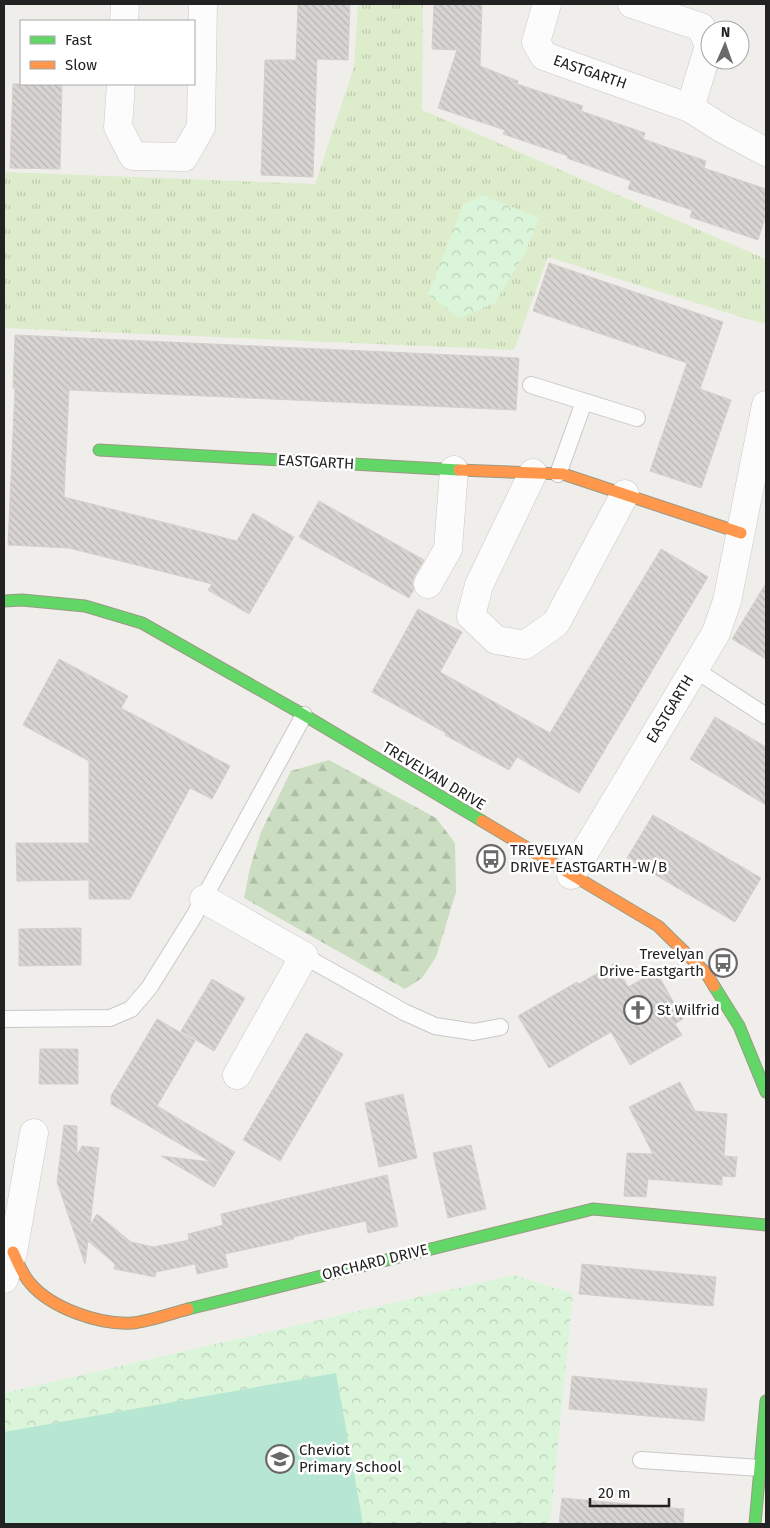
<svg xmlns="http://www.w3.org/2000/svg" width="770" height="1528" font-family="'Fira Sans',sans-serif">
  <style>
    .grass { fill: url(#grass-tufts) }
    .forest { fill: url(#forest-firs) }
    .park { fill: url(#park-crowns) }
    .pitch { fill: #b7e6d2 }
    .building { fill: url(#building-back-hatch); stroke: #d3d0cc }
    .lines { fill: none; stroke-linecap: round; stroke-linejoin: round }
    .lane-casing { stroke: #c9c8c7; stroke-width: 18 }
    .street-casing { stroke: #c9c8c7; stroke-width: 29 }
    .fast-casing { stroke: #999a82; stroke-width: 13 }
    .slow-casing { stroke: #999a82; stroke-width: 13 }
    .lane { stroke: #fdfcfc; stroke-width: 16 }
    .street { stroke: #fdfcfc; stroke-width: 28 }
    .fast { stroke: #63d668; stroke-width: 11 }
    .slow { stroke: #ff974d; stroke-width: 11 }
    .labels { text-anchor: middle; stroke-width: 5; stroke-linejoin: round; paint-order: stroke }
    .street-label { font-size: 15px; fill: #222; stroke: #fff }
    .poi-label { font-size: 15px; fill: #222; stroke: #fff; text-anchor: start }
  </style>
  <defs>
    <pattern id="grass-tufts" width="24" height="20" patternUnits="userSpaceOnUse" patternTransform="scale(1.25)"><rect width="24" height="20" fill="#ddeccb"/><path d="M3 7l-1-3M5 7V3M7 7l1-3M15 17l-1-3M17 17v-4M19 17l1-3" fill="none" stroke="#bdcaae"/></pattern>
    <pattern id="forest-firs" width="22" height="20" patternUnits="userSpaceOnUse" patternTransform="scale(1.25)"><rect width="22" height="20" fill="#cbdec1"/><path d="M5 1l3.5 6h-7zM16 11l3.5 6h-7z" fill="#aebea6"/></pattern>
    <pattern id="park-crowns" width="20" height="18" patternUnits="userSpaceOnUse" patternTransform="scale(1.25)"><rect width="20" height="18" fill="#daf5da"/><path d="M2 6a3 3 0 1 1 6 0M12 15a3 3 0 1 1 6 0" fill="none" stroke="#bbd2bb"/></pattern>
    <pattern id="building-back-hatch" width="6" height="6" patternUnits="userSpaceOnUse" patternTransform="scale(1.25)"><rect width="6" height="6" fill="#d7d4d2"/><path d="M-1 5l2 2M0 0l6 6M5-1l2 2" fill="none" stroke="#b8b6b4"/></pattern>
  </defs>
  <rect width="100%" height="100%" fill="#f0eeeb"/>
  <polygon class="grass" points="358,4 423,4 422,110 766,259 766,318 764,324 548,257 514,350 4,328 4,172 315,184 354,67"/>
  <polygon class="forest" points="329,760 436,818 455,843 456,892 436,957 422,978 405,989 244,898 250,868 261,832 291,771"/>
  <g class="park">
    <polygon points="483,195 539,218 526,251 495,303 459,318 428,295 463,205"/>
    <polygon points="514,1275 573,1294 550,1524 4,1524 4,1393"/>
  </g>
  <polygon class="pitch" points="336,1373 363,1524 4,1524 4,1432"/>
  <g class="building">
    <polygon points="298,4 350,4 348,60 317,59 313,177 261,175 265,60 296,60"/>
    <polygon points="434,4 482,4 480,66 518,81 517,84 583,106 581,111 645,133 643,139 706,161 704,168 766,189 766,214 758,240 690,217 692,210 628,189 631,181 567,158 568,156 503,134 505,130 438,108 457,50 432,49"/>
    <polygon points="13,84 62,84 60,169 10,168"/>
    <polygon points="549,263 723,322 700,389 731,400 701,488 650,471 687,363 533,311"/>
    <polygon points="15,335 519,358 516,410 69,390 64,497 237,541 253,513 294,537 249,614 208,590 212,584 69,548 8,545 15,388 13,388"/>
    <polygon points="319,501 424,560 414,577 412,584 414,589 409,598 299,537"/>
    <polygon points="661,549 708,577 579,793 517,757 509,770 445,735 446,733 372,692 418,609 462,632 440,672 550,733"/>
    <polygon points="766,583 766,659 732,639"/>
    <polygon points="59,659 128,696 121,708 230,766 212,799 190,788 130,899 89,899 89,880 17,881 16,843 89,843 89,761 23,725"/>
    <polygon points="715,717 766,747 766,805 690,759"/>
    <polygon points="653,815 761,878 735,922 627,858"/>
    <polygon points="81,928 81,965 19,966 19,929"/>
    <polygon points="615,963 628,987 656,971 683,1019 675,1024 682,1035 630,1065 611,1032 549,1068 518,1016 577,982 579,984"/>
    <polygon points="212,979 245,998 214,1051 181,1031"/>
    <polygon points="157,1019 195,1041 157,1106 235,1152 214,1187 161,1156 211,1162 111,1104 111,1096"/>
    <polygon points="306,1033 343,1054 280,1161 243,1140"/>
    <polygon points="40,1049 78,1049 78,1084 39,1084"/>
    <polygon points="680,1082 695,1111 727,1114 724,1156 737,1157 735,1177 722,1176 722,1185 648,1179 646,1197 624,1196 627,1153 653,1154 629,1107"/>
    <polygon points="403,1094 417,1158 379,1167 365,1103"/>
    <polygon points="64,1125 77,1126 77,1155 82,1146 99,1148 90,1225 97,1214 131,1242 153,1247 189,1240 188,1234 223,1225 221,1214 387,1175 398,1226 368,1233 366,1221 293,1237 294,1239 225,1254 228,1267 197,1274 195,1264 156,1272 155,1277 114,1269 115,1264 88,1241 85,1264 57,1182"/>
    <polygon points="471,1145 486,1209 448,1218 433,1153"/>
    <polygon points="582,1264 716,1277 713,1306 579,1294"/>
    <polygon points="572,1376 707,1389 704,1421 569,1409"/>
    <polygon points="562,1498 684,1509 683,1524 559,1524"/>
  </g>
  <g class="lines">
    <defs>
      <g id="lane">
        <polyline points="531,385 637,418"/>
        <polyline points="558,474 584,402"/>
        <polyline points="694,669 766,716"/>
        <polyline points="304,956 404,1012 435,1026 474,1032 500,1027"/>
        <polyline points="4,1019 110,1018 131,1009 149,988 194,916 304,715"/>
        <polyline points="641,1460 760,1468"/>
      </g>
      <g id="street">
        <polyline points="547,4 536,42 544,56 690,108 723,129 766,152"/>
        <polyline points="632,4 701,27 709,46 690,108"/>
        <polyline points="124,21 125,4"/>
        <polyline points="121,84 118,127 133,156 184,157 201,127 203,4"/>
        <polyline points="533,473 479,585 471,616 496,640 525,645 556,623 625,494"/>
        <polyline points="428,584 448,549 454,470"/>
        <polyline points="571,875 716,633 727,601 766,405"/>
        <polyline points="204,899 304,956 237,1075"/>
        <polyline points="4,1279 13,1252 34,1133"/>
      </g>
      <g id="fast">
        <polyline points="99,450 459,470"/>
        <polyline points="4,601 22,600 85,606 142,623 304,715 482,821"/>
        <polyline points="714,986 739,1026 766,1092"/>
        <polyline points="188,1309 593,1209 766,1225"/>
        <polyline points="755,1524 766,1401"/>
      </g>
      <g id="slow">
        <polyline points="459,470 563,474 741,533"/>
        <polyline points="482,821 658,926 706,973 714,986"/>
        <path d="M13 1252C18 1262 22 1274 30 1283 51 1308 99 1325 132 1323 146 1322 173 1313 188 1309"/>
      </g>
    </defs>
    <use href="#lane" class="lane-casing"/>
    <use href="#street" class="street-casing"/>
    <use href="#fast" class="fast-casing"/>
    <use href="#slow" class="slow-casing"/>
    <use href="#lane" class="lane"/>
    <use href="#street" class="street"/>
    <use href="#fast" class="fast"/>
    <use href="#slow" class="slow"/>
  </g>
  <defs>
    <symbol id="bus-ring" viewBox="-11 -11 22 22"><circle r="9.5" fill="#fff" stroke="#6a6968" stroke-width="1.5"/><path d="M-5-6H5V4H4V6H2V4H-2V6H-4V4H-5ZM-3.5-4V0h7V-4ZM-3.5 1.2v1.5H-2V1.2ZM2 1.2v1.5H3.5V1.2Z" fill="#6a6968"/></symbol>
    <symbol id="church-ring" viewBox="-11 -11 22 22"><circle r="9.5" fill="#fff" stroke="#6a6968" stroke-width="1.5"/><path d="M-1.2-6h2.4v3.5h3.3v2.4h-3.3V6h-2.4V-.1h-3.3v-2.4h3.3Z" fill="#6a6968"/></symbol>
    <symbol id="school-ring" viewBox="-11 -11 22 22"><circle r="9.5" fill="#fff" stroke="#6a6968" stroke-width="1.5"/><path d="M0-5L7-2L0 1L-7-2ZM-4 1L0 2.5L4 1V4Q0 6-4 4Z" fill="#6a6968"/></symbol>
  </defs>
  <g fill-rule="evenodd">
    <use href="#bus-ring" x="475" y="843" width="32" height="32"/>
    <use href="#bus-ring" x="707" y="947" width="32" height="32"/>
    <use href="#church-ring" x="622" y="994" width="32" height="32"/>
    <use href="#school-ring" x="264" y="1443" width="32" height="32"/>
  </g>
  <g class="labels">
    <g class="street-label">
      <text transform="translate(590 72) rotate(19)" y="5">EASTGARTH</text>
      <text transform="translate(316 462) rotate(3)" y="5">EASTGARTH</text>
      <text transform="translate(670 709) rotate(-59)" y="5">EASTGARTH</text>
      <text transform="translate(434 776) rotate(31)" y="5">TREVELYAN DRIVE</text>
      <text transform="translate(375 1262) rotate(-14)" y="5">ORCHARD DRIVE</text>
    </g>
    <g class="poi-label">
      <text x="510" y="855">TREVELYAN<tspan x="510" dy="17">DRIVE-EASTGARTH-W/B</tspan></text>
      <text x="704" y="959" text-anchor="end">Trevelyan<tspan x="704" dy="17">Drive-Eastgarth</tspan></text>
      <text x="657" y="1015">St Wilfrid</text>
      <text x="299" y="1455">Cheviot<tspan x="299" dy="17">Primary School</tspan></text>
    </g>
  </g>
  <rect width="770" height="1528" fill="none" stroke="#222222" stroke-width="10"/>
  <rect x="20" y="20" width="175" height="65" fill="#ffffff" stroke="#a7a7a7"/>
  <rect x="30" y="36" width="25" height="8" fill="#63d668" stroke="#a7a7a7"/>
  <text x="65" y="45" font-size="15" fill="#222222">Fast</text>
  <rect x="30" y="61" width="25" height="8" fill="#ff974d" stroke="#a7a7a7"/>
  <text x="65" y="70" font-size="15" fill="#222222">Slow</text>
  <g transform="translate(725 45) rotate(2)"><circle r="24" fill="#ffffff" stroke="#a7a7a7"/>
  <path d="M0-4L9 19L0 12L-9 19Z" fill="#6a6968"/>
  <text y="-8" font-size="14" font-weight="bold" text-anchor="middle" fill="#222222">N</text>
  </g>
  <path d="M590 1498v8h79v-8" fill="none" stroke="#222222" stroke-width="2.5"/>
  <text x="598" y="1498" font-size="15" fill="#222222" stroke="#ffffff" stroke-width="4" paint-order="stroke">20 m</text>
</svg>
